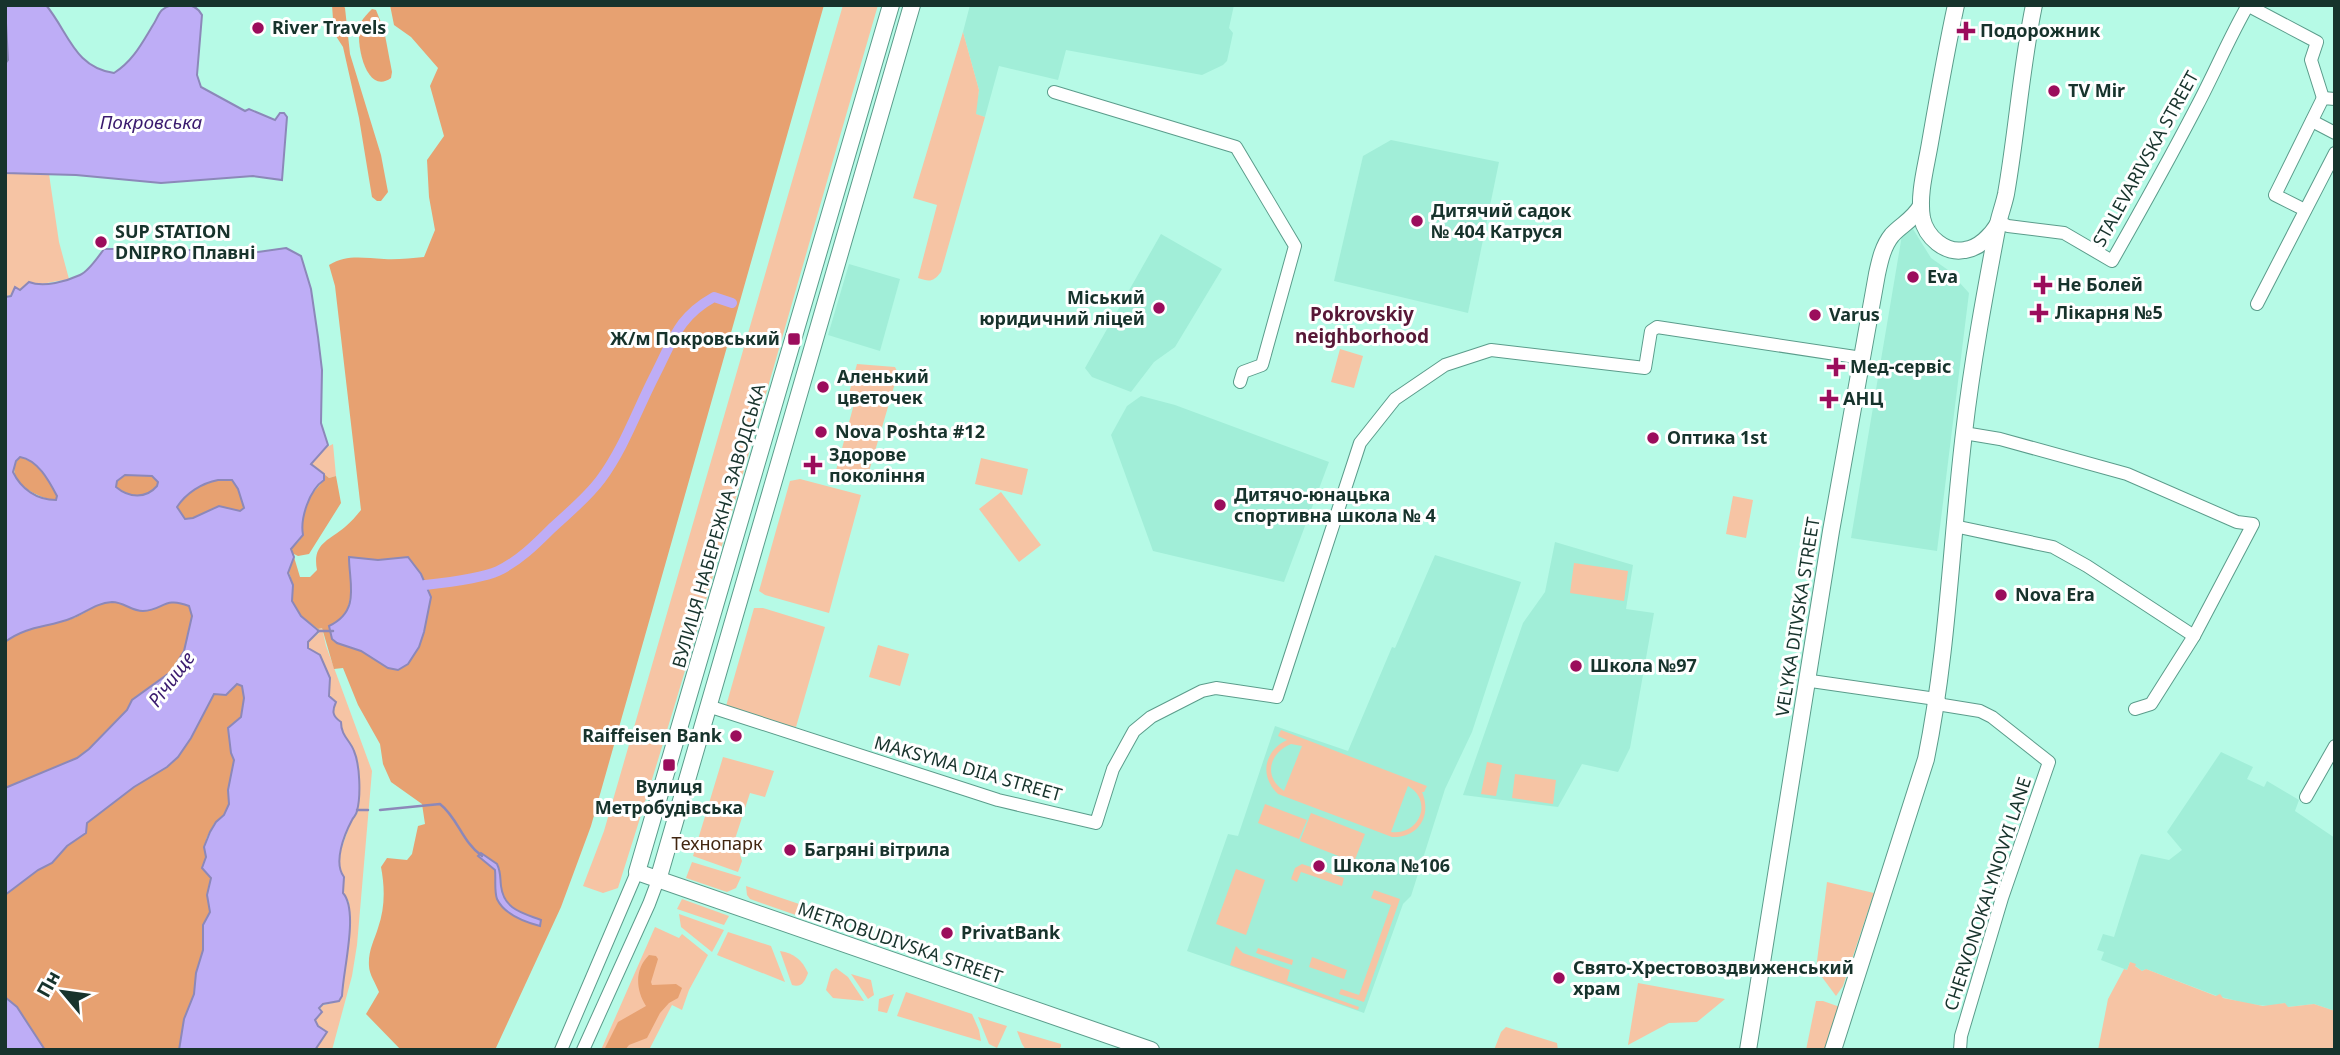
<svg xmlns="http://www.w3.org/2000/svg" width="2340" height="1055" font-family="'Noto Sans',sans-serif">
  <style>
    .built { fill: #a1eed8 }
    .green { fill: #f6c4a4; fill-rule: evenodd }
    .forest { fill: #e7a171; fill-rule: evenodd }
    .water { fill: #beadf6; stroke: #8c88b9; stroke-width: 2; fill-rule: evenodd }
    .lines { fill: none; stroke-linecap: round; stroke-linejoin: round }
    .stream { stroke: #8c88b9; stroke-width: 2.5 }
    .canal { stroke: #beadf6; stroke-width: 10 }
    .minor-casing { stroke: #5b9c8b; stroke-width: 14 }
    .major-casing { stroke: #5b9c8b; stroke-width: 18 }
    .minor { stroke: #fff; stroke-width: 12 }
    .major { stroke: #fff; stroke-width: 16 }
    .poi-dot { fill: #9b0d5c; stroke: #fff; stroke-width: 2.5 }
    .labels { text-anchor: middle; stroke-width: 6; stroke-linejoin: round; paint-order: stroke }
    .poi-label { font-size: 18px; font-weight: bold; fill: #17332c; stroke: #fff; text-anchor: start }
    .street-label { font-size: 18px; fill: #17332c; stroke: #fff }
    .park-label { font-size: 18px; fill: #422611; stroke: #fff }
    .water-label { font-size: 19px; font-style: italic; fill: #3a1a6e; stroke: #fff }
    .neighbourhood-label { font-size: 19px; font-weight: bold; fill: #581837; stroke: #fff }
  </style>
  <rect width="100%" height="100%" fill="#b6fae6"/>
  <g class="built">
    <polygon points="970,5 1234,5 1229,28 1233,33 1227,61 1223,65 1202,75 1066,50 1058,80 999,66 985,117 975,114 979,90 963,32"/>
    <polygon points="1391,140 1499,162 1468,313 1334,281 1363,156"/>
    <polygon points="1913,229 1931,258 1948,270 1969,293 1937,551 1851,538 1902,235"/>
    <polygon points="1161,234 1222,269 1175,347 1154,362 1131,392 1092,377 1085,368"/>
    <polygon points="849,264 900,279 880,351 828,335"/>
    <polygon points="1141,396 1175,405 1329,462 1284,582 1153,551 1111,435 1127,406"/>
    <polygon points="1555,542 1633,565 1626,609 1654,613 1630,748 1618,772 1582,764 1558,807 1463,795 1523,623 1545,592"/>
    <polygon points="1435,555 1521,582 1472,732 1445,789 1411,896 1403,904 1364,1013 1187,951 1228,834 1238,836 1275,726 1348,751 1392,647 1395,648"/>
    <polygon points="2221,752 2253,767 2247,779 2264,787 2267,781 2299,800 2295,811 2335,838 2335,1011 2314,1004 2287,1007 2285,1003 2269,1006 2249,1004 2217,996 2146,969 2142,971 2130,962 2127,970 2101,960 2104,952 2097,950 2103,934 2114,937 2139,858 2141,854 2169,860 2182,850 2167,832"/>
  </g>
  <g class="green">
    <path d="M843 5H878C792 299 711 596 618 888L603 893 583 886 604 831Z"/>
    <path d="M963 32 979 90 976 114 985 117 941 272C933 282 930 282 918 278L937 205 913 198Z"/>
    <polygon points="5,173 49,174 59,242 69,279 36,285 27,284 24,289 5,297"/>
    <polygon points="1340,349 1363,356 1354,388 1331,382"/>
    <polygon points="857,364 895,367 898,373 865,485 834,478 854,404 848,397"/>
    <polygon points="333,444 336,476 329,478 311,464 323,449"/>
    <polygon points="981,458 1028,469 1022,495 975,484"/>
    <polygon points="800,479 861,495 829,613 765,595 759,591 790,481"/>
    <polygon points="1001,492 1041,545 1019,562 979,509"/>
    <polygon points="1733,496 1753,500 1746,538 1726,534"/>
    <polygon points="1574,563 1628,571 1624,601 1570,593"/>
    <polygon points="754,608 763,608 825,627 796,727 779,724 726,706"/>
    <path d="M322 628 326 646 372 771 357 945 352 976 332 1050H315L324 1038V1029L318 1026 315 1020 322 1012 320 1006 336 1002 342 980 350 929 349 902 343 893 344 877 339 871V856L351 821 357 814 359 774 354 751 333 714 332 710 336 704 329 697 330 678 318 653C310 652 308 649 308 642L319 633 318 629Z"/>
    <polygon points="878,645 909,654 900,686 869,677"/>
    <path d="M1281 730 1427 786 1424 792H1422C1432 815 1419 838 1392 837L1278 794C1259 776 1264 751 1287 740L1278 736ZM1291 744 1302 746 1284 791C1263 777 1269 753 1291 744ZM1408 786C1434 801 1419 836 1391 832Z"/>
    <polygon points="723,757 774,771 765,797 750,793 735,839 742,861 738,872 693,856"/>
    <polygon points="1487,762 1502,765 1496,796 1481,794"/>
    <polygon points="1515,774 1556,780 1553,804 1512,798"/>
    <polygon points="1265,804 1307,820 1299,839 1258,823"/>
    <polygon points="1311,813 1365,834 1354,862 1300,841"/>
    <polygon points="692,862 741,877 736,888 727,892 686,878"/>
    <polygon points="1302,864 1344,878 1342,886 1301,872 1297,882 1291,879 1295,868"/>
    <polygon points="1236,869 1265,880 1246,935 1216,924"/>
    <polygon points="1827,882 1874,893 1843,986 1836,996 1816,969"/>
    <polygon points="746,886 826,913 813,921 750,899 747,895"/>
    <polygon points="1374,890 1400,899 1364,1002 1339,994 1341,989 1359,995 1391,905 1371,898"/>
    <polygon points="682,899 729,916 724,925 677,909"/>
    <polygon points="679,914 724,930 712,952 681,927"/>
    <polygon points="655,927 679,938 682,934 708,955 689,990 682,1010 672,1005 649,1050 601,1050"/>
    <polygon points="728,932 771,946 785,982 717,955"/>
    <polygon points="1236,946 1243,953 1290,970 1287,981 1359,1007 1358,1010 1230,965"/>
    <polygon points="1258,948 1293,960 1292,965 1256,953"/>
    <path d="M780 951C794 953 802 960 808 973 805 981 802 988 792 985Z"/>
    <polygon points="1312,957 1347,970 1344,979 1309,967"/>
    <polygon points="2130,962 2136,964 2135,966 2142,971 2146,969 2216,996 2220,994 2223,998 2263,1006 2285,1003 2288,1007 2314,1004 2335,1011 2335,1050 2098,1050 2108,999 2124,969 2127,970"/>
    <polygon points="836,968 848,977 864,1001 833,998 826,990 831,972"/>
    <polygon points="851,974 871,980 874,995 868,999"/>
    <polygon points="1638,983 1725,999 1697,1022 1669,1023 1628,1045"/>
    <polygon points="906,992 972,1014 979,1030 981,1041 897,1016"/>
    <polygon points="894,994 887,1013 878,1011 879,999"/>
    <polygon points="1816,1001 1823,1001 1840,1007 1827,1050 1806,1050"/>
    <polygon points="978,1017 1007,1026 997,1048 989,1044"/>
    <polygon points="1506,1027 1557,1043 1558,1050 1494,1050 1501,1032"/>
    <polygon points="1017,1031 1061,1044 1061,1047 1057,1050 1026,1050 1022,1044"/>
  </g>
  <g class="forest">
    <polygon points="332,5 343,5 345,8 350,54 381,155 388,192 381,201 377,201 372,197 359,118 343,47 334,33"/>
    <path d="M390 5H824L591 826 561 907 495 1050H401L366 1014 379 992C376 984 369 974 369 966 368 951 374 941 378 928 385 908 385 888 381 867L387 858 407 860 412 854 418 826 425 824 422 804 391 782 383 764 380 744 358 705 343 668 334 669 322 628 318 629 301 616 292 601 293 585 288 569 294 557 300 577H310L317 570C312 544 328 541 345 527 351 522 356 516 361 510L335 286 329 265C347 254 363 258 384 259 397 260 411 258 424 257L435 230 429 197 427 160 444 136 430 86 438 68 411 37 394 25ZM349 557 378 560 408 557 388 668 361 651 337 643 330 626C359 612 349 582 349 557Z"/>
    <path d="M372 9 376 10 384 30 392 72 391 78C365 97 354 38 361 22 364 17 368 13 372 9Z"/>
    <path d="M20 457C38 460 49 481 57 496L56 500C37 499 0 478 20 457Z"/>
    <polygon points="324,474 329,478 336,476 341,503 309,554 298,556 292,553 291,549 300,540 301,519 311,495 324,480"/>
    <path d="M125 475 152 476 158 482 157 486C146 499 129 497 116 487L117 481Z"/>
    <path d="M218 480H232L238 489 245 508 241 512 219 506 193 518 185 519 176 507C186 492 202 484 218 480Z"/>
    <path d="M169 601 190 606 192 616 184 651 172 671 133 700 127 710 89 749 77 758 5 788V642C26 627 47 627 71 619 85 614 96 603 111 602 132 601 150 611 169 601Z"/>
    <polygon points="237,684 242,686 244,698 241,717 228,728 234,760 228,790 230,804 224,815 214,824 207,837 204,847 206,857 202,868 211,878 207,895 210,912 203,926 203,950 196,973 194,994 184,1019 179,1050 45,1050 17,1007 5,997 5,895 38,870 52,863 67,846 86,831 87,823 134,787 167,767 178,757 214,694 229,693"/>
    <path d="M649 955 656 956 658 959 651 982 652 985 676 984 682 988 678 998 669 1003 660 1013 647 1038 629 1045 625 1050H604L618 1022 646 1006C636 990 634 970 649 955Z"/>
  </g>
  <g class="water">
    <path d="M5 5H46C69 33 74 67 114 73 133 61 142 43 153 25 156 21 158 14 162 10 173 1 196 2 202 15L197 75 201 87 245 111 249 109 275 120 280 113H284L287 117 282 180 253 176 161 183 76 175 5 173V64L8 60Z"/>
    <path d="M286 248 301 256 311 289 318 337 322 370 321 423 328 445 311 464 324 474V480C309 490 300 519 303 535L291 549 294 557 288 573 293 585 292 601 301 616 319 631 308 642V648L320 655 330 678 329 696 336 702C332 711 332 716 341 722 341 736 350 740 354 751 360 765 361 796 357 811 356 816 354 816 352 820 344 835 333 863 344 877L343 893C359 911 343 970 342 996L339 1001 323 1004 319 1008 322 1012 315 1020 318 1026 327 1032 315 1050H179L184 1019 194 994 196 973 203 950V925L210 912 207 895 211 878 202 868 206 857 204 847 210 832 216 822 224 815 229 804 228 790 234 760 231 753 228 728 241 717 244 698 242 686 237 684 226 695 214 694 191 738 178 757 167 767 134 787 87 823 86 833 67 846 52 863 38 870 5 895V788L77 758 89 749 127 710 132 700 172 671 184 651 192 616 189 606C164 596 164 610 143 611 131 611 124 602 112 602 96 603 85 613 72 618 47 628 28 625 5 642V297L11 296 15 287 20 290 29 282C44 288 67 281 80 275 89 271 98 257 104 249H121L153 252 209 249 258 252ZM20 457C38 460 49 481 57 496L56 500C37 500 21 489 13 472L16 461ZM125 475 152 476 158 482 157 486C146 499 129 498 116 487L117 481ZM218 480H232L238 489 244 508 240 511 219 506 193 518 185 519 177 507C186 493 202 483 218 480Z"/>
    <path d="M349 557 378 560 408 557 421 574 431 597 424 632 419 647 408 664 398 670 388 668 361 651 337 643 332 639 329 626C361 611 349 583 349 557Z"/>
    <path d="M481 853 497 864C501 872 500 878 501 886 504 910 523 913 541 920L540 926C525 922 504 914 497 899 494 890 496 879 495 870L478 856Z"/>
    <polygon points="5,997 17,1007 45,1050 5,1050"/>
  </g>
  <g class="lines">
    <g class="stream">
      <polyline points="318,631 333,631"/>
      <polyline points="357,810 368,810"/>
      <path d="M380 810 440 804C458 818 462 842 482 856"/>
    </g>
    <path class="canal" d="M425 585C443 583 483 578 498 571 519 561 536 544 552 528 569 512 587 498 601 479 624 448 637 410 655 375 673 340 678 317 714 297L732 303"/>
    <defs>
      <g id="minor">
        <polyline points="2247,5 2317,42 2311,60 2323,98"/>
        <polyline points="1054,92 1236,147 1295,246 1262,365 1243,372 1240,382"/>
        <polyline points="2312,121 2335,133"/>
        <polyline points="2305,210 2275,195 2323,98 2335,99"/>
        <path d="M1999 222 2008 226 2064 233 2112 261C2141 210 2170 158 2197 106 2215 72 2229 38 2248 5"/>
        <polyline points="2257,304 2335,153"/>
        <polyline points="1964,433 2000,439 2127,474 2237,522 2253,524 2194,636 2151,704 2135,709"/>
        <polyline points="1954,526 2053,547 2087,566 2194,636"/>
        <polyline points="1807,676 1811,681 1929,698 1937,700 1943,705 1980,711 1992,717 2049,762 2002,898 1961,1036 1960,1050"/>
        <polyline points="708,706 998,800 1096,823 1113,769 1134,731 1151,717 1202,691 1216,688 1277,697 1360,443 1395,399 1445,365 1491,350 1645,368 1651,331 1657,327 1862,358"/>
        <polyline points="2306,797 2335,746"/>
        <polyline points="561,1050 637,872"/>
        <polyline points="583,1050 649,904 658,880"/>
      </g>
      <g id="major">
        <polyline points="891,5 637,872 1151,1050"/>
        <path d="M1956 5C1946 51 1938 97 1930 143 1926 167 1918 194 1922 218 1926 237 1945 254 1965 250 1979 248 1991 236 1998 224"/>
        <polyline points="658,880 912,5"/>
        <path d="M1748 1050 1831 531 1877 274C1880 260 1883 246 1892 235 1902 224 1912 221 1921 206"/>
        <path d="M1833 1050 1926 759C1948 651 1951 542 1964 433 1972 363 1985 293 1998 224 2000 214 2004 204 2006 194 2017 131 2021 68 2034 5"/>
      </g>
    </defs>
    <use href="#minor" class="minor-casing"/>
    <use href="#major" class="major-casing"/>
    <use href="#minor" class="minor"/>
    <use href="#major" class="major"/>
  </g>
  <g class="poi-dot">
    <circle cx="258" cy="28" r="7"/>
    <path d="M1962.5 20.5h7v7h7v7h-7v7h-7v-7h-7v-7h7z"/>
    <circle cx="2054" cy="91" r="7"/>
    <circle cx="1417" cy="221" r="7"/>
    <circle cx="101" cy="242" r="7"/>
    <circle cx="1913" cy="277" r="7"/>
    <path d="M2039.5 274.5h7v7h7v7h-7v7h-7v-7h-7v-7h7z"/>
    <circle cx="1159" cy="308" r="7"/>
    <path d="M2035.5 302.5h7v7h7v7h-7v7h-7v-7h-7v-7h7z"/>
    <circle cx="1815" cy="315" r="7"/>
    <rect x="787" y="332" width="14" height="14" rx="3.5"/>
    <path d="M1832.5 356.5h7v7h7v7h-7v7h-7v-7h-7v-7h7z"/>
    <circle cx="823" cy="387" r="7"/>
    <path d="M1825.5 388.5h7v7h7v7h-7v7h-7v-7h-7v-7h7z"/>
    <circle cx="821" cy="432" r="7"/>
    <circle cx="1653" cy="438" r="7"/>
    <path d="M809.5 454.5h7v7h7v7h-7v7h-7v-7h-7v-7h7z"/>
    <circle cx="1220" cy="505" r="7"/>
    <circle cx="2001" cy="595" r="7"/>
    <circle cx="1576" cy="666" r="7"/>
    <circle cx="736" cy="736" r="7"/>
    <rect x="662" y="758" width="14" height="14" rx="3.5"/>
    <circle cx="790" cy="850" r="7"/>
    <circle cx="1319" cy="866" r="7"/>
    <circle cx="947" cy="933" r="7"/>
    <circle cx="1559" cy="978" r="7"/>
  </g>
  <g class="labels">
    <g class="poi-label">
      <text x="272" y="34">River Travels</text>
      <text x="1980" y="37">Подорожник</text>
      <text x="2068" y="97">TV Mir</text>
      <text x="1431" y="217">Дитячий садок<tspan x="1431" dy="21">№ 404 Катруся</tspan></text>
      <text x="115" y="238">SUP STATION<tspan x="115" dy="21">DNIPRO Плавні</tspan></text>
      <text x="1927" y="283">Eva</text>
      <text x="2057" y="291">Не Болей</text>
      <text x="1145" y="304" text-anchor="end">Міський<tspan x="1145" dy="21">юридичний ліцей</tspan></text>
      <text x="2055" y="319">Лікарня №5</text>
      <text x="1829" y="321">Varus</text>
      <text x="780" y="345" text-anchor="end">Ж/м Покровський</text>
      <text x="1850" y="373">Мед-сервіс</text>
      <text x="837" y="383">Аленький<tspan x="837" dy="21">цветочек</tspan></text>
      <text x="1843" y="405">АНЦ</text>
      <text x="835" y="438">Nova Poshta #12</text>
      <text x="1667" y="444">Оптика 1st</text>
      <text x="829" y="461">Здорове<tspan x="829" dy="21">покоління</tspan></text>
      <text x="1234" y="501">Дитячо-юнацька<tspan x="1234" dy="21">спортивна школа № 4</tspan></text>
      <text x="2015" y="601">Nova Era</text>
      <text x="1590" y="672">Школа №97</text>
      <text x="722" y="742" text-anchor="end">Raiffeisen Bank</text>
      <text x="669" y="793" text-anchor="middle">Вулиця<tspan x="669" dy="21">Метробудівська</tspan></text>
      <text x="804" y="856">Багряні вітрила</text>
      <text x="1333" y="872">Школа №106</text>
      <text x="961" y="939">PrivatBank</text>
      <text x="1573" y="974">Свято-Хрестовоздвиженський<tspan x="1573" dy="21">храм</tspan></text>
    </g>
    <g class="street-label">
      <text transform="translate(2146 159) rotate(-61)" y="6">STALEVARIVSKA STREET</text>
      <text transform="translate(719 526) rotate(-74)" y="6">ВУЛИЦЯ НАБЕРЕЖНА ЗАВОДСЬКА</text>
      <text transform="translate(1798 617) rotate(-81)" y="6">VELYKA DIIVSKA STREET</text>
      <text transform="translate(968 769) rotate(16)" y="6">MAKSYMA DIIA STREET</text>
      <text transform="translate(1988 894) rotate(-72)" y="6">CHERVONOKALYNOVYI LANE</text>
      <text transform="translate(900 943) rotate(19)" y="6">METROBUDIVSKA STREET</text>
    </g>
    <g class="park-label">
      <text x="717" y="850">Технопарк</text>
    </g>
    <g class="water-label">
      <text x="151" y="129">Покровська</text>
      <text transform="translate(171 679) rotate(-53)" y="7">Річище</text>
    </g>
    <g class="neighbourhood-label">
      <text x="1362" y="321">Pokrovskiy<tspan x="1362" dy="22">neighborhood</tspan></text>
    </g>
  </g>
  <rect width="2340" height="1055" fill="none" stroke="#17332c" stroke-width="14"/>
  <g transform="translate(63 992) rotate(299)" stroke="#ffffff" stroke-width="5" paint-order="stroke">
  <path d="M0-5L12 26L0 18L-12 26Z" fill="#17332c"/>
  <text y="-10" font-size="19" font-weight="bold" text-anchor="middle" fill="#17332c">Пн</text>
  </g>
</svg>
